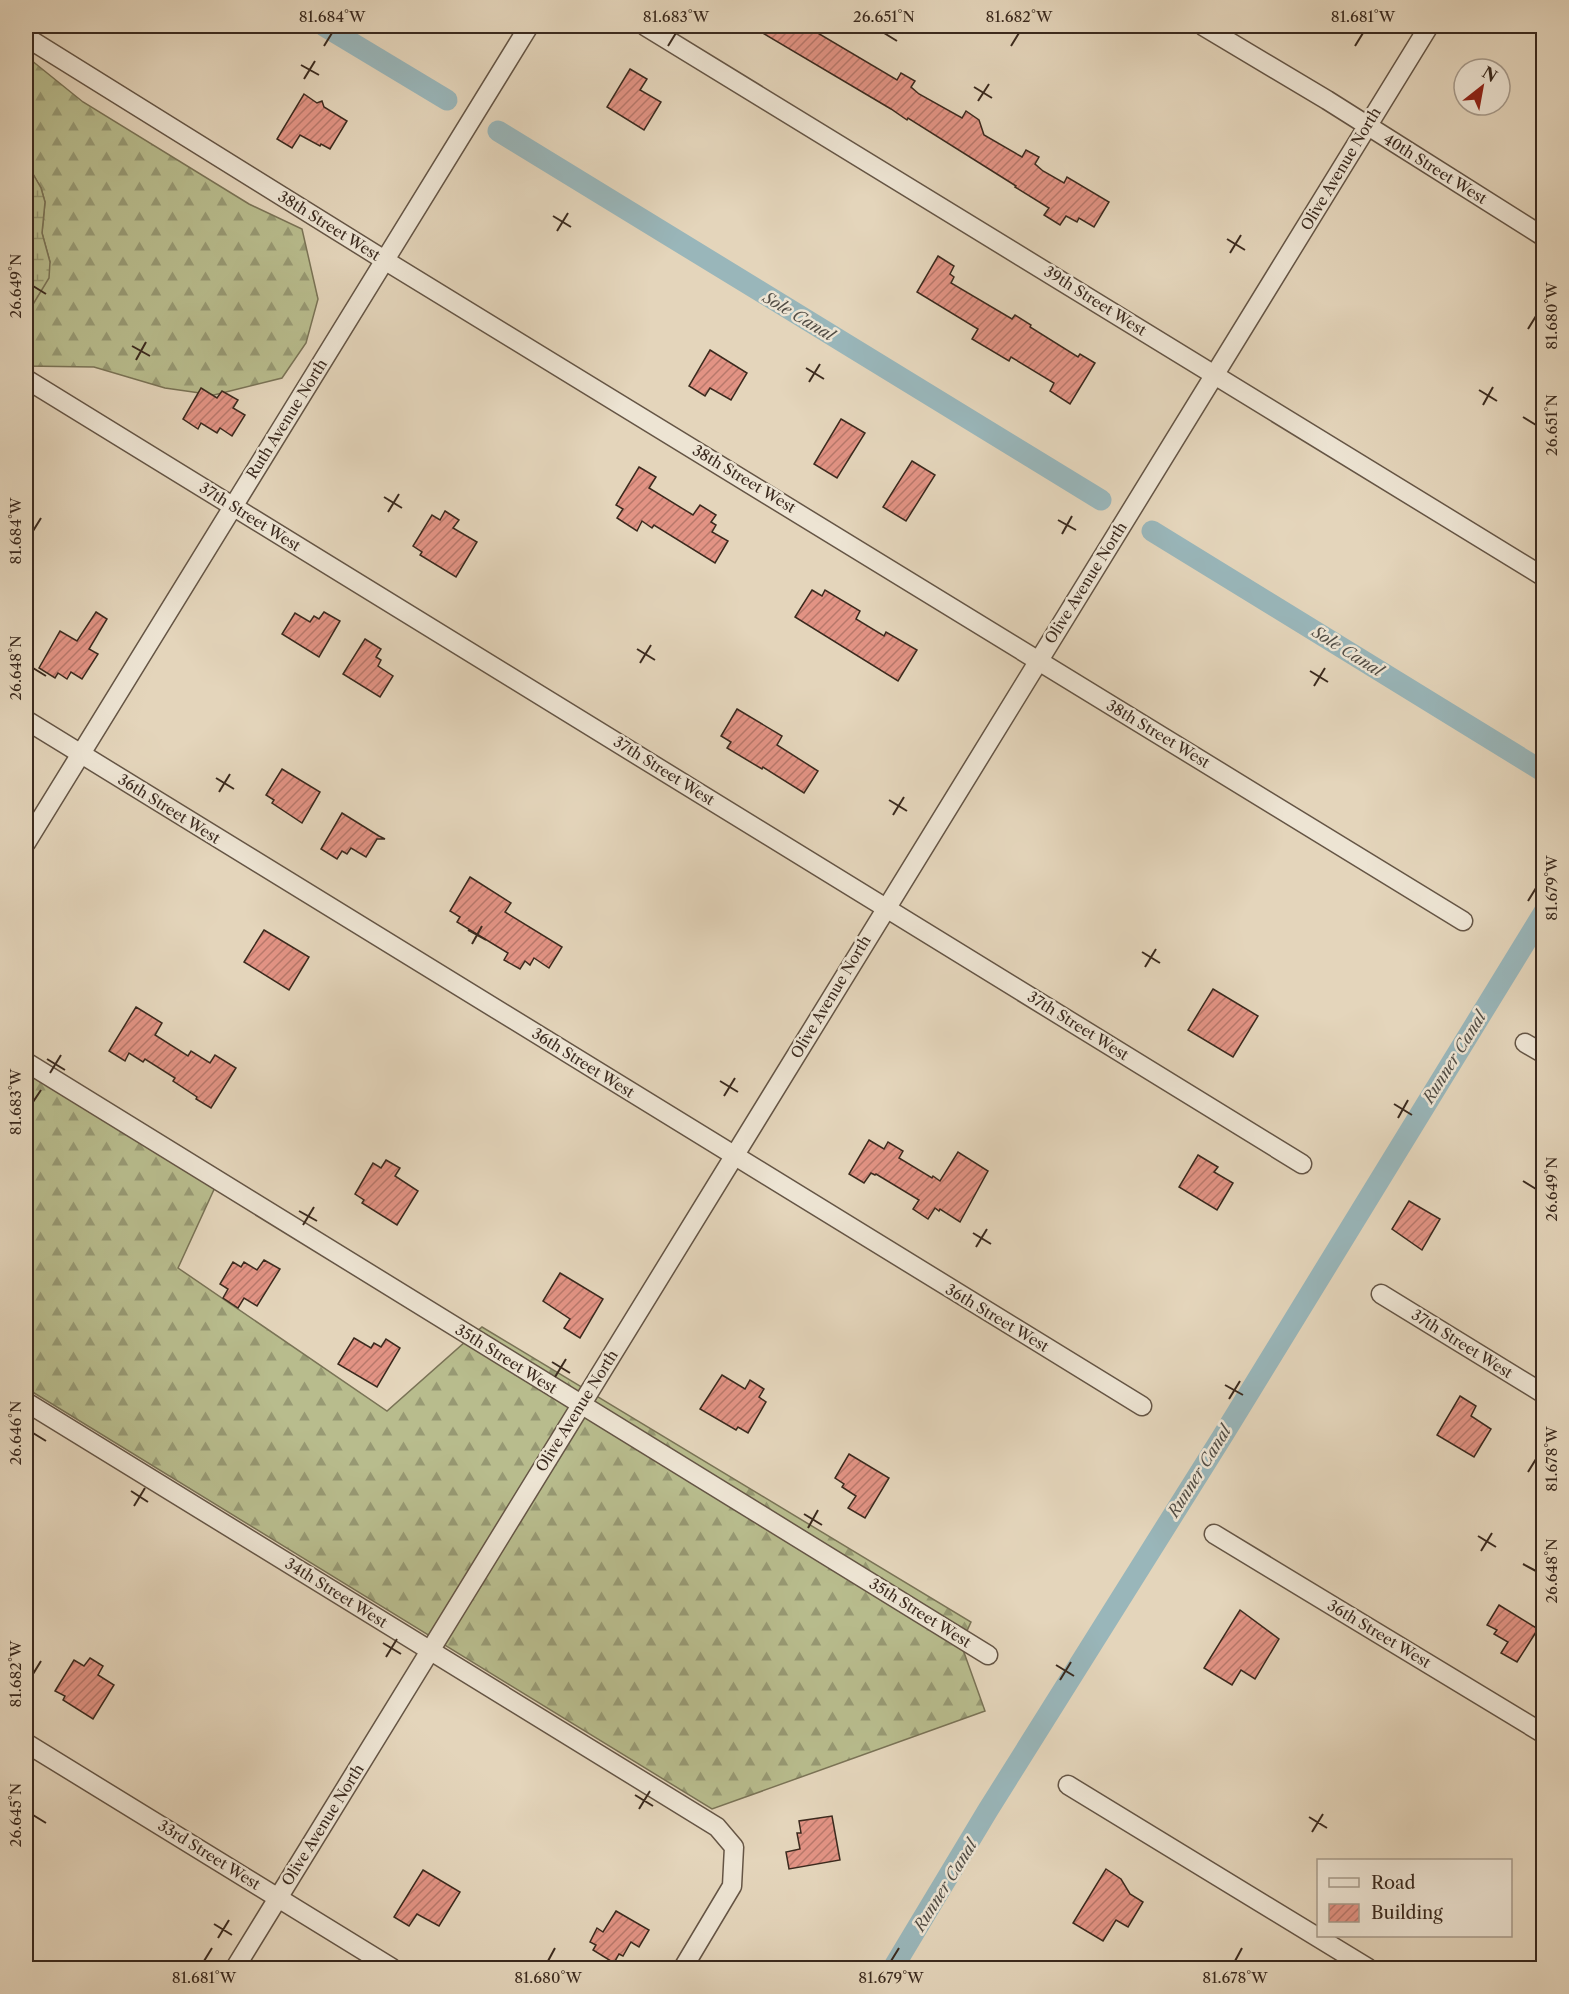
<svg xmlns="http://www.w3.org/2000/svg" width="1569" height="1994" font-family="'Libre Caslon Text',serif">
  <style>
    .forest { fill: url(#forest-firs); stroke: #7a7356; stroke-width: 1.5 }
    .wetland { fill: url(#wetland-marsh); stroke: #7a7356; stroke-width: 1.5 }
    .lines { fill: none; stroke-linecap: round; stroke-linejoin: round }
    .canal { stroke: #99b6ba; stroke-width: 21 }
    .building { fill: url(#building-hatch); stroke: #3b2a1e; stroke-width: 1.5 }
    .minor-casing { stroke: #655545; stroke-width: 21 }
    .minor { stroke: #ede4d3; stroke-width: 18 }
    .ticks { fill: none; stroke: #3b2a1e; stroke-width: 2 }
    .labels { text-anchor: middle; stroke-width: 5; stroke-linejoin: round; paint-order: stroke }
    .street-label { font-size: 15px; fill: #3b2a1e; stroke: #ede4d3 }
    .water-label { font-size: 16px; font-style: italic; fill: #524d45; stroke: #ede4d3 }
    .neatline { fill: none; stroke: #3b2a1e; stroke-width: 2 }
    .ticks-label { font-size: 15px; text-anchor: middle; fill: #3b2a1e }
  </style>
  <defs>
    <pattern id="forest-firs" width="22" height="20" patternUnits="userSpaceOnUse" patternTransform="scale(1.5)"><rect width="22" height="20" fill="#b8bc8d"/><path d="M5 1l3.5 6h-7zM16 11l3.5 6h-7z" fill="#979973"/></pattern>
    <pattern id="wetland-marsh" width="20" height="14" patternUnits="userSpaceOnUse" patternTransform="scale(1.5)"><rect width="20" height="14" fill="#b8bc8d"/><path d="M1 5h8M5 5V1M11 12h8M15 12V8" fill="none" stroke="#979973"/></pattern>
    <pattern id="building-hatch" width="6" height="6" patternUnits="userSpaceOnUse" patternTransform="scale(1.5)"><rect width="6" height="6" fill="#e29384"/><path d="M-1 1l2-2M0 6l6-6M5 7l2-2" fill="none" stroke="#b8786b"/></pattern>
  </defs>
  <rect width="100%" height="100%" fill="#e4d5bb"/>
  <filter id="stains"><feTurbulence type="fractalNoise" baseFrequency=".00333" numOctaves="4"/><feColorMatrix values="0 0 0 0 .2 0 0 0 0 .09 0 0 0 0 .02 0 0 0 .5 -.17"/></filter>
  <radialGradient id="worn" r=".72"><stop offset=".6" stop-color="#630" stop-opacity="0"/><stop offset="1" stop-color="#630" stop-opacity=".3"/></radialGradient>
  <g class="forest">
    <polygon points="26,56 83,102 249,204 302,229 318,299 306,343 282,378 214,395 165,388 94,367 26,366 26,313 29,311 50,262 42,233 45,202 41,188 33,174 26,155"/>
    <polygon points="26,1056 222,1172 178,1268 387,1411 482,1327 971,1622 961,1644 985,1711 712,1809 26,1388"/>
  </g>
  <polygon class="wetland" points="26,155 33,174 41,188 45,202 42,233 50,262 49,278 29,311 26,313"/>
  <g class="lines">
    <g class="canal">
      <polyline points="324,26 447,100"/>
      <polyline points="498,131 1101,500"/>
      <polyline points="1152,531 1544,772"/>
      <polyline points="893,1968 988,1810 1222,1437 1544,912"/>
    </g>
  </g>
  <g class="building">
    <polygon points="751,26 806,26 897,80 901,73 915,81 911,87 919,94 962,118 966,111 979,120 984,135 1022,157 1026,150 1039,157 1035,164 1043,171 1064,183 1067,177 1109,202 1094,227 1079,218 1077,222 1066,216 1060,225 1044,215 1049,208 1015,187 1016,186 908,118 907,120 891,109"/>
    <polygon points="630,69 647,79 640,90 661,102 644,130 607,107"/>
    <polygon points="304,94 317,103 322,101 324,107 347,121 330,149 321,144 320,146 300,135 292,148 277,139"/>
    <polygon points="938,256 954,266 950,274 954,277 951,283 1012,319 1015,315 1031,325 1030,327 1078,357 1080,354 1095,363 1070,404 1050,391 1054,383 1011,357 1009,361 972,339 978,329 917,292"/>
    <polygon points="710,350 747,373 731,400 710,388 705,396 689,386"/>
    <polygon points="201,388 217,398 222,391 238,400 233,408 245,415 232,436 220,428 217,433 201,423 198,429 183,419"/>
    <polygon points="841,419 865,433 837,478 814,464"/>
    <polygon points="912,461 935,475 906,521 883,507"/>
    <polygon points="639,467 656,477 649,488 693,515 700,505 716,515 711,522 716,525 712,532 728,541 715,563 654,525 652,528 642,521 637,531 617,518 623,509 616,505"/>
    <polygon points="445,511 459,520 453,528 477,542 456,577 420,555 422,552 413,546 432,515 440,520"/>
    <polygon points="812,590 822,596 825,590 860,611 856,619 884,636 886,632 917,650 898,681 795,617"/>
    <polygon points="96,612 107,619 89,649 98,654 82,679 71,672 67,679 58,673 55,678 39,668 60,631 77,641"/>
    <polygon points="324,612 340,621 319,657 282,634 295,613 310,622 314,616 319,619"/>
    <polygon points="365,639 381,649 376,657 381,660 378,666 393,676 380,697 343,674"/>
    <polygon points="737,709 782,736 777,745 818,771 804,793 763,767 762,769 727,748 731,742 721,736"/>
    <polygon points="282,769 320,792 302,823 272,803 274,800 266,795"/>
    <polygon points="342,813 379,836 385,839 377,839 366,857 351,848 347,854 342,851 337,859 321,849"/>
    <polygon points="470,877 511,903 505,912 562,947 549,968 534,958 530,965 525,961 520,969 504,960 508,953 457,922 460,917 450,911"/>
    <polygon points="264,930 309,957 289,990 244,962"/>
    <polygon points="1213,989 1258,1016 1233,1057 1188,1030"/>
    <polygon points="136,1007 162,1023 155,1035 188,1056 191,1051 210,1063 215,1055 236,1068 211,1108 196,1099 197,1097 173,1081 175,1078 145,1059 143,1062 129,1053 125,1061 109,1051"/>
    <polygon points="869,1140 884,1149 888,1142 903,1151 899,1158 932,1178 933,1176 940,1181 958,1152 988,1171 960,1222 940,1209 939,1211 935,1208 928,1219 913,1209 919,1200 876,1174 875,1175 871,1173 864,1183 849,1174"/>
    <polygon points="1198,1155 1218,1167 1214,1172 1233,1183 1217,1210 1179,1187"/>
    <polygon points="386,1160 400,1168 395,1176 418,1191 397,1225 362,1203 364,1200 355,1194 373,1163 381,1168"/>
    <polygon points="1409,1201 1440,1219 1422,1250 1392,1229"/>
    <polygon points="264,1260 280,1269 257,1306 244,1298 238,1308 223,1298 228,1289 220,1284 233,1262 241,1267 244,1262 257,1270"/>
    <polygon points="560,1273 603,1299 580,1338 564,1328 570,1319 543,1301"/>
    <polygon points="354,1338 371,1348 374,1343 381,1347 386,1339 400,1348 377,1387 338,1364"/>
    <polygon points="722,1375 745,1389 750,1380 764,1389 759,1397 766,1402 748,1433 738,1427 736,1430 700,1409"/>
    <polygon points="1460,1396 1476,1406 1471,1416 1491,1429 1474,1457 1437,1435"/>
    <polygon points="849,1454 889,1478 865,1518 848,1508 856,1496 842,1487 844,1484 835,1478"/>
    <polygon points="1499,1605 1538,1629 1517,1662 1501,1653 1508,1642 1494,1634 1497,1630 1487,1625"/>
    <polygon points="1240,1610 1279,1639 1255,1679 1241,1670 1232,1685 1204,1668"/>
    <polygon points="90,1658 103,1666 98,1675 114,1685 93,1719 63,1700 65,1696 55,1691 74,1660 84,1666"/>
    <polygon points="832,1816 840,1860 789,1869 786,1852 800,1849 797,1833 801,1833 799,1821"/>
    <polygon points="1106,1869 1121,1879 1130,1894 1143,1902 1128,1927 1116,1920 1103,1941 1073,1923"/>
    <polygon points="423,1870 460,1892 439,1926 417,1914 409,1926 394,1917"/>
    <polygon points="616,1911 649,1930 639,1947 631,1942 623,1956 619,1954 614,1963 593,1950 596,1945 590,1942 597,1928 603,1932"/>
  </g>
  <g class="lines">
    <defs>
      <g id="minor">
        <polyline points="645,26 1544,577"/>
        <polyline points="1203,26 1327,100 1544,237"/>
        <polyline points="26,37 386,261 1463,921"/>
        <polyline points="26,379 1302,1164"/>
        <polyline points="26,720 1142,1406"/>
        <polyline points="26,843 529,26"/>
        <polyline points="1525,1043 1544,1054"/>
        <polyline points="26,1062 988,1655"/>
        <polyline points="1381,1294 1544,1394"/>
        <polyline points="26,1402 717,1827 734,1847 732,1886 683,1968"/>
        <polyline points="1214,1534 1544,1734"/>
        <polyline points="26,1743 392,1968"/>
        <polyline points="1068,1785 1368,1968"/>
        <polyline points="235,1968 1429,26"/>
      </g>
    </defs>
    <use href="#minor" class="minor-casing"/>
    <use href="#minor" class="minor"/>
  </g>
  <path class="ticks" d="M884 33 897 41M324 46 332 33M668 46 676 33M1011 46 1019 33M1355 46 1363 33M301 65 319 75M304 79 315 61M974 87 992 98M978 101 989 84M553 216 571 227M557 231 568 213M1227 239 1245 250M1230 253 1241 235M33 286 46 294M1528 329 1536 316M132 346 150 356M136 360 146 342M806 368 824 379M809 382 820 364M1479 390 1497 401M1483 405 1493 387M1523 417 1536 425M384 497 402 508M388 512 399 494M1058 520 1076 530M33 531 41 518M1062 534 1072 516M637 649 655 660M640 663 651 645M33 668 46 676M1310 671 1328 682M1314 686 1325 668M216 778 234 789M219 792 230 774M889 800 907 811M893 815 904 797M1528 901 1536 888M468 930 486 940M472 944 482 926M1142 952 1160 963M1145 967 1156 949M47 1059 65 1070M50 1073 61 1055M720 1081 738 1092M724 1096 735 1078M33 1102 41 1090M1394 1104 1412 1115M1398 1118 1408 1100M1523 1181 1536 1189M299 1211 317 1221M303 1225 314 1207M973 1233 991 1244M976 1247 987 1229M552 1362 570 1373M555 1377 566 1359M1225 1385 1243 1395M1229 1399 1240 1381M33 1433 46 1441M1528 1472 1536 1459M131 1491 148 1502M134 1506 145 1488M804 1514 822 1525M808 1528 818 1510M1478 1536 1496 1547M1481 1551 1492 1533M1523 1564 1536 1571M383 1643 401 1654M386 1657 397 1639M1056 1665 1074 1676M33 1674 41 1661M1060 1680 1071 1662M635 1795 653 1806M639 1809 650 1791M33 1815 46 1823M1309 1817 1327 1828M1312 1832 1323 1814M214 1924 232 1935M218 1938 229 1920M204 1961 212 1948M548 1961 555 1948M891 1961 899 1948M1235 1961 1242 1948"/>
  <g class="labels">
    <g class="street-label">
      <text transform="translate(1341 169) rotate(-59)" y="5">Olive Avenue North</text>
      <text transform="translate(1435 169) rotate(32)" y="5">40th Street West</text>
      <text transform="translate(329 226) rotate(32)" y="5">38th Street West</text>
      <text transform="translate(1095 301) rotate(32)" y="5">39th Street West</text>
      <text transform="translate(287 419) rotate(-58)" y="5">Ruth Avenue North</text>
      <text transform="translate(744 479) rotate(31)" y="5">38th Street West</text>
      <text transform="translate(250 517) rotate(32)" y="5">37th Street West</text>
      <text transform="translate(1086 583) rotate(-58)" y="5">Olive Avenue North</text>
      <text transform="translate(1158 734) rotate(31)" y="5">38th Street West</text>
      <text transform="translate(664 771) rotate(32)" y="5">37th Street West</text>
      <text transform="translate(169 809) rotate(32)" y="5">36th Street West</text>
      <text transform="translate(831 997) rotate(-59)" y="5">Olive Avenue North</text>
      <text transform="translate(1078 1026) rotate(32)" y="5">37th Street West</text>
      <text transform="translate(583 1063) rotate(32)" y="5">36th Street West</text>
      <text transform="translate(997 1318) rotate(31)" y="5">36th Street West</text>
      <text transform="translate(1462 1344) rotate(32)" y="5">37th Street West</text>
      <text transform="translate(506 1359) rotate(32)" y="5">35th Street West</text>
      <text transform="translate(577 1411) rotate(-58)" y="5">Olive Avenue North</text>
      <text transform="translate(336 1593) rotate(32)" y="5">34th Street West</text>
      <text transform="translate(920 1613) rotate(32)" y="5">35th Street West</text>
      <text transform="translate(1379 1634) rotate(31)" y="5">36th Street West</text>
      <text transform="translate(323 1825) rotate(-58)" y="5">Olive Avenue North</text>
      <text transform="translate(209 1855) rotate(32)" y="5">33rd Street West</text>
    </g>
    <g class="water-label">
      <text transform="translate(799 316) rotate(31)" y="6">Sole Canal</text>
      <text transform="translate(1348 651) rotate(32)" y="6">Sole Canal</text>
      <text transform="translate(1454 1057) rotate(-58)" y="6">Runner Canal</text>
      <text transform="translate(1199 1471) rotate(-58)" y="6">Runner Canal</text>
      <text transform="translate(945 1885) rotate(-58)" y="6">Runner Canal</text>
    </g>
  </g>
  <rect width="1569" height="1994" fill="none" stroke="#e4d5bb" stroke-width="66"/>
  <rect x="1317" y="1859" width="195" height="78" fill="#ede4d3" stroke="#a69a8b" stroke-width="1.5"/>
  <rect x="1329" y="1878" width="30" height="9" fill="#ede4d3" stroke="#a69a8b" stroke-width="1.5"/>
  <text x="1371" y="1889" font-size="18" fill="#3b2a1e">Road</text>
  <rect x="1329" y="1904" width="30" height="18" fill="url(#building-hatch)" stroke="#a69a8b" stroke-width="1.5"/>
  <text x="1371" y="1919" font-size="18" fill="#3b2a1e">Building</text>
  <g transform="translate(1482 87) rotate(31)"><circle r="28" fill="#ede4d3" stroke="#a69a8b" stroke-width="1.5"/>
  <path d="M0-4.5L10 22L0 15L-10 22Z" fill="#8f2418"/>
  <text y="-9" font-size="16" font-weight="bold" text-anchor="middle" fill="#3b2a1e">N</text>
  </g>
  <rect x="33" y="33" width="1503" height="1928" class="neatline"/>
  <g class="ticks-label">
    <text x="332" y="22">81.684°W</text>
    <text x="676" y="22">81.683°W</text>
    <text x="884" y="22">26.651°N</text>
    <text x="1019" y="22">81.682°W</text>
    <text x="1363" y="22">81.681°W</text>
    <text transform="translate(16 286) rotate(-90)" y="5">26.649°N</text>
    <text transform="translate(1552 316) rotate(-90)" y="5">81.680°W</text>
    <text transform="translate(1552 425) rotate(-90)" y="5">26.651°N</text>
    <text transform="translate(16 531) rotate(-90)" y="5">81.684°W</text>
    <text transform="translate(16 668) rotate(-90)" y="5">26.648°N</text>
    <text transform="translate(1552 888) rotate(-90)" y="5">81.679°W</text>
    <text transform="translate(16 1102) rotate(-90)" y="5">81.683°W</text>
    <text transform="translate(1552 1189) rotate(-90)" y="5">26.649°N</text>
    <text transform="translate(16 1433) rotate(-90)" y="5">26.646°N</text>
    <text transform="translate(1552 1459) rotate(-90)" y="5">81.678°W</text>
    <text transform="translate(1552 1571) rotate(-90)" y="5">26.648°N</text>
    <text transform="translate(16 1674) rotate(-90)" y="5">81.682°W</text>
    <text transform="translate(16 1815) rotate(-90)" y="5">26.645°N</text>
    <text x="204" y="1983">81.681°W</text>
    <text x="548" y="1983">81.680°W</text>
    <text x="891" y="1983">81.679°W</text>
    <text x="1235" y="1983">81.678°W</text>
  </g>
  <rect width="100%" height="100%" filter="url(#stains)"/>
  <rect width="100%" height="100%" fill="url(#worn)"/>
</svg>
